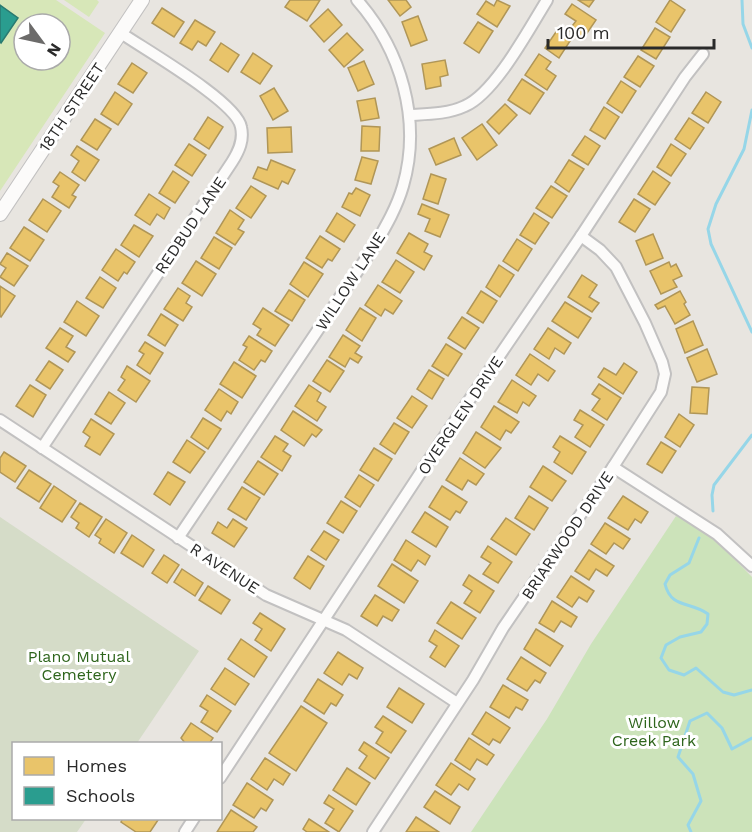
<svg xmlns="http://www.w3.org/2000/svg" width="752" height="832" font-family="'Work Sans',sans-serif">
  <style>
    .green { fill: #cce3ba }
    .cemetery { fill: #d5dcc8 }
    .pitch { fill: #d7e7b8; fill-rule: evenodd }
    .homes { fill: #e9c46a; stroke: #b09657; stroke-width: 1.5 }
    .schools { fill: #2a9d8f; stroke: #2a7a71; stroke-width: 1.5 }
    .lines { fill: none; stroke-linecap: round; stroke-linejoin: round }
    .stream { stroke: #96d6e8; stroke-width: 3 }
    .minor-casing { stroke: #c2c1c1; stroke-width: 14 }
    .tertiary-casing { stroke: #c2c1c1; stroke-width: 16 }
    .minor { stroke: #fcfbfa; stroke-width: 10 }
    .tertiary { stroke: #fcfbfa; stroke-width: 14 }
    .labels { text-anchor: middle; stroke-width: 6; stroke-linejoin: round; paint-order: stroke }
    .street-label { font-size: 16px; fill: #2a2a2a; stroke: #fff }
    .park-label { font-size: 16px; fill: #2e651c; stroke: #fff }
  </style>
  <rect width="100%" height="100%" fill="#e8e5e0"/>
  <path class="green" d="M676 516C707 530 729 553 752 577V832H471L547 719 591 644Z"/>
  <polygon class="cemetery" points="0,517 199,651 137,743 14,744 14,818 86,819 77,832 0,832"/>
  <g class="pitch">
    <path d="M0 0H56L105 33 0 191ZM24 24H60V60H24Z"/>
    <polygon points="64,0 97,0 99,2 89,17"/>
  </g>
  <g class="homes">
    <polygon points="290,0 320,0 307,21 285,7"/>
    <polygon points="388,0 406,0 411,7 400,16"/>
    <polygon points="497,0 510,6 497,27 477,14 486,1 494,6"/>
    <polygon points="578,0 594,0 589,7"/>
    <polygon points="670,0 685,10 671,32 656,22"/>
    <polygon points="572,4 596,20 583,39 569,30 576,21 565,14"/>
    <polygon points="162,8 184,22 174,37 152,23"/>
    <polygon points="328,9 342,25 324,42 310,26"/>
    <polygon points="418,16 427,40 411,46 402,22"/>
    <polygon points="195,20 215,32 206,46 198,41 192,50 180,43"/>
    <polygon points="478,22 493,31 479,53 464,43"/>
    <polygon points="655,28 670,37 656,59 641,50"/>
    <polygon points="558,29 572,38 559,58 545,48"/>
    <polygon points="347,33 363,50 344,67 329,50"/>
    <polygon points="221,43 239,55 228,72 210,60"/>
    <polygon points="253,53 272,66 260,84 241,72"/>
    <polygon points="539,54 551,62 546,69 556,76 547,90 525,75"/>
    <polygon points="638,56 654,66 640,87 624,77"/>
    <polygon points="445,60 448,75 440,77 441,86 426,89 422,64"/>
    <polygon points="364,61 374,84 358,91 348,68"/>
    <polygon points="132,63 147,73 133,93 118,84"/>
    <polygon points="522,79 544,93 530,114 508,100"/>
    <polygon points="621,81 636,91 622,113 607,103"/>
    <polygon points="274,88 288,111 273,120 260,96"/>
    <polygon points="115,92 132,104 118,125 101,114"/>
    <polygon points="706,92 721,102 708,123 692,113"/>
    <polygon points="375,98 379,118 361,121 357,101"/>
    <polygon points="505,104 517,115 499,134 487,122"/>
    <polygon points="604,107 619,117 605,139 590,130"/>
    <polygon points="208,117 223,127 209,149 194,139"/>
    <polygon points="689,118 704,128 690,149 675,139"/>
    <polygon points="95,119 111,129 97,150 81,140"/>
    <polygon points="482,124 497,145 477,160 462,138"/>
    <polygon points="362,126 380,127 379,151 361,151"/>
    <polygon points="291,127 292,152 268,153 267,128"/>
    <polygon points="585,136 600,146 588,165 572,155"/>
    <polygon points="454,138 461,155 436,165 429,149"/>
    <polygon points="189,144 206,155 192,176 175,165"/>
    <polygon points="671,144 686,154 671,176 657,167"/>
    <polygon points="77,146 99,160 85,181 72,172 79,161 71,155"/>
    <polygon points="362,157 378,161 371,184 355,180"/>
    <polygon points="271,160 295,170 288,184 282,181 278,189 253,178 258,167 267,170"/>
    <polygon points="569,160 584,169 569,192 555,182"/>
    <polygon points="173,171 189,182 175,203 159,193"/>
    <polygon points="653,171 670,183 655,205 638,194"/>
    <polygon points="60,172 79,185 72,195 76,197 69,208 52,197 59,186 53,182"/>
    <polygon points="431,174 446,179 438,204 423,199"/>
    <polygon points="251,186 266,196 251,218 236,208"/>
    <polygon points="551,186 567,196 552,218 536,208"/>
    <polygon points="356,188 370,195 360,216 342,207 349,193 352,194"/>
    <polygon points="149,194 170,208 164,219 157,214 150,225 135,215"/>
    <polygon points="43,199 61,211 47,232 29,220"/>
    <polygon points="634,199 650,209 635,232 619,222"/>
    <polygon points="422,204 449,215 440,237 425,231 430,219 418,214"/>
    <polygon points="230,210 244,220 238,229 244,232 235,245 216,233"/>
    <polygon points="337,213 355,225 344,242 326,231"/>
    <polygon points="534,213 549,223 535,244 520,235"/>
    <polygon points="134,225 153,236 139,257 121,245"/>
    <polygon points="24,227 44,240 30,261 10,248"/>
    <polygon points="409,233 428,244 424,252 432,256 424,270 397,253"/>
    <polygon points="653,234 663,258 646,265 636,241"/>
    <polygon points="320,236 340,249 332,261 328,259 322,268 306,258"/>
    <polygon points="214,237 232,248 219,269 201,258"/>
    <polygon points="517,239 532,249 518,271 503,261"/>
    <polygon points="116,249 135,262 127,274 124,272 118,281 102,270"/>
    <polygon points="7,253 28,266 14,286 0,277 6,268 0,264"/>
    <polygon points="396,260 414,272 400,293 382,282"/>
    <polygon points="196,261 216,274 202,296 182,283"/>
    <polygon points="304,262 323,274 308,297 290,284"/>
    <polygon points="669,262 671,267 676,264 682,276 673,280 677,287 661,294 650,271"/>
    <polygon points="499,265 514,275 500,297 486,287"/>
    <polygon points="582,275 597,285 589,297 599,303 592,312 568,297"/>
    <polygon points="100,277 116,288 103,308 86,298"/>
    <polygon points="378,285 402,301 393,314 385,309 381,316 365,305"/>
    <polygon points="0,286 15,296 1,317 0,316"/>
    <polygon points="178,288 190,296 186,303 192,307 183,321 164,309"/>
    <polygon points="289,290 305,300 292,321 275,311"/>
    <polygon points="481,291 497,301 483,323 467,313"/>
    <polygon points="680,291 686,302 684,304 690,315 675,324 665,306 658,309 655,305"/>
    <polygon points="77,301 99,316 86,336 64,322"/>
    <polygon points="565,302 591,318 578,338 552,321"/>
    <polygon points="263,308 289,325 275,346 257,335 261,329 253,324"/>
    <polygon points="360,308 376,318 362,341 346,330"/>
    <polygon points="161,314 178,325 165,346 148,335"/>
    <polygon points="462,317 479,328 465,349 448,338"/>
    <polygon points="693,321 703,345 685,353 676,329"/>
    <polygon points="60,328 73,336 66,347 75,352 68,362 46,348"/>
    <polygon points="548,328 571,343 564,354 555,348 549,359 534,349"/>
    <polygon points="343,335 360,346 355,353 362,357 358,363 350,358 345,367 329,357"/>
    <polygon points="249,336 272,351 265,362 261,360 254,370 239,360 247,347 243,345"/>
    <polygon points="145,342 163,353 150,374 137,365 144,354 139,351"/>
    <polygon points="446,344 462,354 448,376 432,366"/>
    <polygon points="707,349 717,374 697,382 687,358"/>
    <polygon points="530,354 555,371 548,381 538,374 531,385 516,375"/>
    <polygon points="327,360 344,371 330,392 313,381"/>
    <polygon points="49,361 63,370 50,389 36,380"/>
    <polygon points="234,362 256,376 242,398 220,384"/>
    <polygon points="624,363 637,372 623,394 598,377 604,368 616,375"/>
    <polygon points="127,366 150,381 136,402 118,390 125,380 121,377"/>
    <polygon points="429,370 444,379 432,399 417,389"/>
    <polygon points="512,380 536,396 529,406 523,402 517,413 498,402"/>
    <polygon points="599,384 621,398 607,420 592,410 600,399 592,394"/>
    <polygon points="30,385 46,395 33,417 16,406"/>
    <polygon points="309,385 321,393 317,401 326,407 317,421 295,406"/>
    <polygon points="692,387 709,388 707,414 690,413"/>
    <polygon points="219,389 238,402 231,414 227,411 221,421 205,410"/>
    <polygon points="109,392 125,403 111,424 95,414"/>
    <polygon points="412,396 427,406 412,428 397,418"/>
    <polygon points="494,406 519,422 511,433 506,430 500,440 481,427"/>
    <polygon points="580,410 604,425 590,447 575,437 583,425 574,420"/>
    <polygon points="293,411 322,430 316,437 312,434 304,446 281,430"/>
    <polygon points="679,414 694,425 680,447 665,437"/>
    <polygon points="203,418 221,429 208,449 191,437"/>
    <polygon points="91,419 114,434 100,455 85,446 90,437 83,432"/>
    <polygon points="394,423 409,432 395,454 380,444"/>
    <polygon points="476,432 501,448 485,468 463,453"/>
    <polygon points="275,436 288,444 283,451 291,456 282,471 261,457"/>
    <polygon points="560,436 586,452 572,474 554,462 560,452 553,447"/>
    <polygon points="187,440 205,452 190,473 173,462"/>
    <polygon points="661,442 676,451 662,473 647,464"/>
    <polygon points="374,448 392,459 378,481 360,470"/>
    <polygon points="4,452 26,466 15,482 0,472 0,458"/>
    <polygon points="460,458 484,474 476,485 468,480 462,490 446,480"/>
    <polygon points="258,461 278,474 264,495 244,482"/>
    <polygon points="543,466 566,481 552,501 530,487"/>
    <polygon points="29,470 51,484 39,502 17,488"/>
    <polygon points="168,472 185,482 170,505 154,494"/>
    <polygon points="359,475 374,485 360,507 345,497"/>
    <polygon points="54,486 76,501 62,522 40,508"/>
    <polygon points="442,486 467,502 460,513 456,511 450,520 429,507"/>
    <polygon points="242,487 260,498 246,520 228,509"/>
    <polygon points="529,496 548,508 534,530 515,518"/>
    <polygon points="623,496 648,512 641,523 635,519 628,530 608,518"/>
    <polygon points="341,501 357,511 343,533 327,523"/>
    <polygon points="80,503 102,517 89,537 76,528 79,523 71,517"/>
    <polygon points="425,512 448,527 436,547 412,532"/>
    <polygon points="506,518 530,534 516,555 491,539"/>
    <polygon points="106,519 127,533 114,553 99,543 101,539 95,535"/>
    <polygon points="233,519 247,528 234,547 212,533 218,522 227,528"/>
    <polygon points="605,523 630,539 623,549 614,543 606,554 591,544"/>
    <polygon points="324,531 339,540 326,560 311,550"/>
    <polygon points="132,535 154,550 143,567 121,553"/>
    <polygon points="406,540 430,556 425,565 418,560 411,571 394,560"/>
    <polygon points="488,546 512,562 498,583 483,574 491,563 481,557"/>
    <polygon points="589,550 614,566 607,576 596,569 589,580 575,571"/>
    <polygon points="164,555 179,565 167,583 152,573"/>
    <polygon points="308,556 324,566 310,589 294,578"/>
    <polygon points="392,564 418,581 404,603 378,586"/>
    <polygon points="182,569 203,583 195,596 174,582"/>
    <polygon points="469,575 494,591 480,613 464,603 472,591 463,585"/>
    <polygon points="571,576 594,591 587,602 579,597 572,607 557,597"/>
    <polygon points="208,586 230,600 221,614 199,600"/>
    <polygon points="375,595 399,610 392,621 383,616 377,626 361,616"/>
    <polygon points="552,601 577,617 571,627 561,621 554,632 539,623"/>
    <polygon points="451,602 476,618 462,639 437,623"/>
    <polygon points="260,613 285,629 271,651 255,640 262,629 253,623"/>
    <polygon points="536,629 563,646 550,666 524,649"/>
    <polygon points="435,630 459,646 445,667 430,657 437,646 429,641"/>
    <polygon points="241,639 267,657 254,677 228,659"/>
    <polygon points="338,652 363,668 357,679 349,674 342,685 324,673"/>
    <polygon points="521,657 546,673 540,683 535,680 527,691 507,679"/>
    <polygon points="225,668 249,684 235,705 211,689"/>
    <polygon points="318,679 343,695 336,706 331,703 324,714 304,701"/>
    <polygon points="503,685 528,700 522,710 516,707 509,718 490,707"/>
    <polygon points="399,688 424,704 412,723 387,707"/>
    <polygon points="207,695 231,711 217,732 201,722 208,711 200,706"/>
    <polygon points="301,706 327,723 296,771 269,753"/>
    <polygon points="486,712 510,728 500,743 493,739 489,745 472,734"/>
    <polygon points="383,716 406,731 391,753 376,743 383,732 375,727"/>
    <polygon points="191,723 213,738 209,744 186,744 181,738"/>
    <polygon points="469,738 494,755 487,765 477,759 470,770 455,760"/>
    <polygon points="364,742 389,758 375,779 359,768 367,756 359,750"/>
    <polygon points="265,758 290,774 283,785 274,779 267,790 251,779"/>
    <polygon points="451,763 475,779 468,790 459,784 451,795 436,785"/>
    <polygon points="347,768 370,783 356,805 333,790"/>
    <polygon points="247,783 273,800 266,811 261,808 254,818 233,805"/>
    <polygon points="435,791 460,807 450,824 424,807"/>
    <polygon points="329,795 353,811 339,832 325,823 334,809 324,803"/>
    <polygon points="231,810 257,827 253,832 217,832"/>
    <polygon points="416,817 439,832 406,832"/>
    <polygon points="123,818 156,818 158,820 150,832 136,832 121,822"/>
    <polygon points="309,819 329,832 307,832 303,829"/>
  </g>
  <polygon class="schools" points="0,5 18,18 1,43 0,42"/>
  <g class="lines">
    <g class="stream">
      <polyline points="742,0 743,24 752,48"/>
      <polyline points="752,110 744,149 716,204 708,229 711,244 752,332"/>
      <polyline points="713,511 712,495 714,485 752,435"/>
      <path d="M699 538 689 563 670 575 665 584C671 609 691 601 708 614L707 624 701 632 680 637 666 645 661 658 669 670 684 675 696 668 723 692 734 695 752 690"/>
      <polyline points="691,832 688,825 701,801 693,774 678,757 690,721 707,713 722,728 732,749 752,738"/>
    </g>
    <defs>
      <g id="minor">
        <path d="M410 115C428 114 448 114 465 106 495 93 529 29 547 0"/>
        <polyline points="0,420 266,595 346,630 457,703"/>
        <path d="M42 448 232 162C239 151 244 140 241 127 237 102 144 49 121 33"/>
        <polyline points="613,467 717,534 752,566"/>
        <path d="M178 538 375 245C386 226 397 207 403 186 422 120 401 50 357 0"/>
        <polyline points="220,778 440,443 581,236 685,77 703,54"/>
        <polyline points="185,832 194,818"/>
        <polyline points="373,832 473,680 503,628 613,467 661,392 665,374 662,362 645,323 616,267 600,250 581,236"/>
      </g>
      <polyline id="tertiary" points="0,214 142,0"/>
    </defs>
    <use href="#minor" class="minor-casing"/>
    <use href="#tertiary" class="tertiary-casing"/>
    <use href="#minor" class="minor"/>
    <use href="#tertiary" class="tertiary"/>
  </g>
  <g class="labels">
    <g class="street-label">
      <text transform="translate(71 107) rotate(-56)" y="6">18TH STREET</text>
      <text transform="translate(190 225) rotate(-56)" y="6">REDBUD LANE</text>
      <text transform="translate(350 281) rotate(-57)" y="6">WILLOW LANE</text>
      <text transform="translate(460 415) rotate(-56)" y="6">OVERGLEN DRIVE</text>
      <text transform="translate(567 535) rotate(-56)" y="6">BRIARWOOD DRIVE</text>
      <text transform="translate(225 568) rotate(33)" y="6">R AVENUE</text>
    </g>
    <g class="park-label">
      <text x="79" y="662">Plano Mutual<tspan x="79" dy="18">Cemetery</tspan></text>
      <text x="654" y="728">Willow<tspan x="654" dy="18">Creek Park</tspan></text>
    </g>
  </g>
  <rect x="12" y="742" width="210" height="78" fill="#ffffff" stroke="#aaaaaa" stroke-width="1.5"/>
  <rect x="24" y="757" width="30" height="18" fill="#e9c46a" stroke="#aaaaaa" stroke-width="1.5"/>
  <text x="66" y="772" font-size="18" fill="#2a2a2a">Homes</text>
  <rect x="24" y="787" width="30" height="18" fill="#2a9d8f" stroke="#aaaaaa" stroke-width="1.5"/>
  <text x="66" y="802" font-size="18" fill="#2a2a2a">Schools</text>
  <g transform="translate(42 42) rotate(123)"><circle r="28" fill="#ffffff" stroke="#aaaaaa" stroke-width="1.5"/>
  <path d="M0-4.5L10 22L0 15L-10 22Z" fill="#6c6b6a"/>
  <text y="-9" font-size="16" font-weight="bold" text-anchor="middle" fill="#2a2a2a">N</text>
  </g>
  <path d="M548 39v9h166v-9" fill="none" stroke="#2a2a2a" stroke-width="3"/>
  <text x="557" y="39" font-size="18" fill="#2a2a2a" stroke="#ffffff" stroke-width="4.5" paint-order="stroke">100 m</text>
</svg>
